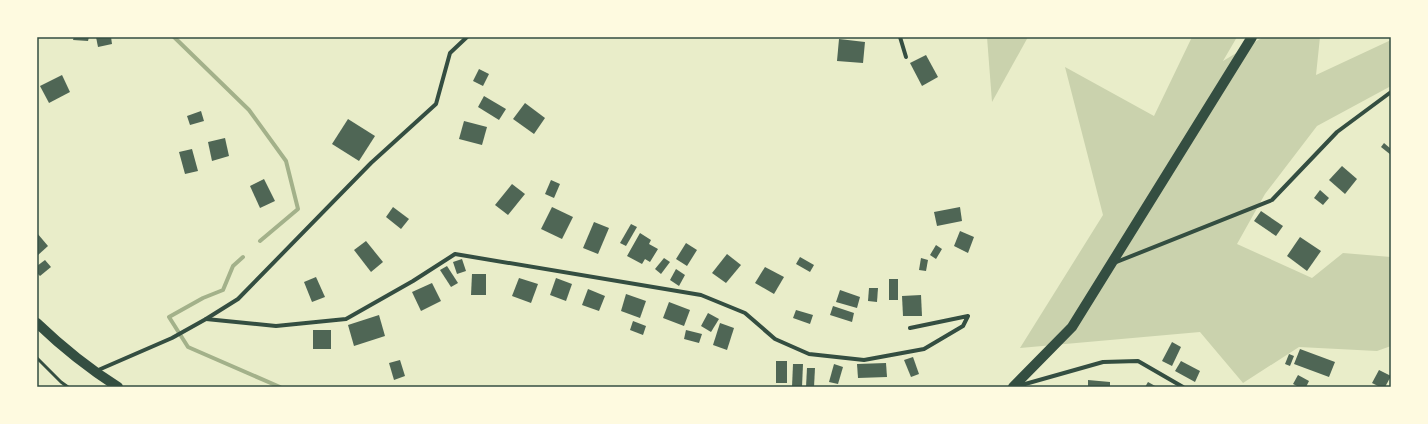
<svg xmlns="http://www.w3.org/2000/svg" width="1428" height="424" font-family="'Alegreya Sans',sans-serif">
  <style>
    .green { fill: #cad2ad }
    .lines { fill: none; stroke-linecap: round; stroke-linejoin: round }
    .stream { stroke: #a3b18a; stroke-width: 4 }
    .building { fill: #4f6655 }
    .service { stroke: #344e41; stroke-width: 3 }
    .minor { stroke: #344e41; stroke-width: 4 }
    .primary { stroke: #344e41; stroke-width: 10 }
    .neatline { fill: none; stroke: #344e41; stroke-width: 1.5 }
  </style>
  <rect width="100%" height="100%" fill="#e9edc9"/>
  <g class="green">
    <polygon points="987,37 1028,37 992,102"/>
    <polygon points="1192,37 1237,37 1223,61 1263,37 1320,37 1316,75 1391,40 1391,86 1317,126 1265,194 1237,244 1312,278 1343,253 1391,257 1391,346 1377,351 1299,347 1243,383 1200,332 1020,348 1103,215 1065,67 1154,116"/>
  </g>
  <g class="lines">
    <g class="stream">
      <polyline points="174,37 249,110 286,161 298,209 260,241"/>
      <polyline points="243,257 233,266 223,290 203,298 169,317 188,347 280,387"/>
    </g>
  </g>
  <g class="building">
    <polygon points="74,37 89,37 88,41 73,40"/>
    <polygon points="96,37 111,37 112,44 98,47"/>
    <polygon points="839,39 865,42 863,63 837,61"/>
    <polygon points="926,55 938,77 922,86 910,63"/>
    <polygon points="479,69 489,74 483,86 473,81"/>
    <polygon points="62,75 70,92 49,103 40,86"/>
    <polygon points="484,96 506,109 499,120 478,107"/>
    <polygon points="525,103 545,118 534,134 513,119"/>
    <polygon points="201,111 204,121 190,125 187,116"/>
    <polygon points="348,119 375,136 359,161 332,144"/>
    <polygon points="464,121 487,127 482,145 459,139"/>
    <polygon points="225,138 229,156 212,161 208,142"/>
    <polygon points="1384,143 1391,149 1391,155 1381,147"/>
    <polygon points="192,149 198,171 185,174 179,152"/>
    <polygon points="1342,166 1357,179 1345,194 1329,180"/>
    <polygon points="264,179 275,201 260,208 250,186"/>
    <polygon points="551,180 560,184 554,198 545,194"/>
    <polygon points="512,184 525,194 508,215 495,205"/>
    <polygon points="1320,190 1329,198 1323,205 1314,198"/>
    <polygon points="393,207 409,219 401,229 386,217"/>
    <polygon points="552,207 573,217 562,239 541,229"/>
    <polygon points="960,207 962,221 937,226 934,212"/>
    <polygon points="1261,211 1283,226 1276,236 1254,221"/>
    <polygon points="594,222 609,228 598,254 583,248"/>
    <polygon points="631,224 637,227 626,246 620,243"/>
    <polygon points="960,231 974,237 968,253 954,246"/>
    <polygon points="37,233 48,246 37,256"/>
    <polygon points="640,233 651,240 649,244 658,249 650,262 645,259 642,264 627,256"/>
    <polygon points="1300,237 1321,251 1307,271 1287,256"/>
    <polygon points="366,241 383,262 371,272 354,250"/>
    <polygon points="686,243 697,250 687,266 676,259"/>
    <polygon points="936,245 942,249 936,259 930,255"/>
    <polygon points="727,254 741,265 726,283 712,273"/>
    <polygon points="800,257 814,265 810,272 796,264"/>
    <polygon points="664,258 670,262 661,274 655,269"/>
    <polygon points="921,258 928,260 926,271 919,270"/>
    <polygon points="462,259 466,271 457,274 453,262"/>
    <polygon points="45,260 51,267 40,276 37,273 37,266"/>
    <polygon points="447,266 458,283 451,287 440,270"/>
    <polygon points="765,267 784,277 774,294 755,283"/>
    <polygon points="676,269 685,275 679,286 670,280"/>
    <polygon points="472,274 486,274 486,295 471,295"/>
    <polygon points="316,277 325,297 312,302 304,282"/>
    <polygon points="519,278 538,284 531,303 512,296"/>
    <polygon points="556,278 572,284 566,301 550,295"/>
    <rect x="889" y="279" width="9" height="21"/>
    <polygon points="432,283 441,301 421,311 412,292"/>
    <polygon points="869,288 878,288 877,302 868,301"/>
    <polygon points="588,289 605,296 599,311 582,305"/>
    <polygon points="840,290 860,297 857,308 836,302"/>
    <polygon points="626,294 646,301 640,318 621,311"/>
    <polygon points="921,295 922,316 903,316 902,296"/>
    <polygon points="669,302 690,310 684,326 663,318"/>
    <polygon points="833,306 854,313 852,322 830,315"/>
    <polygon points="796,310 813,315 810,324 793,318"/>
    <polygon points="708,313 719,319 711,332 701,326"/>
    <polygon points="379,315 385,336 354,346 348,325"/>
    <polygon points="633,321 646,326 643,335 630,330"/>
    <polygon points="720,323 734,328 727,350 713,345"/>
    <rect x="313" y="330" width="18" height="19"/>
    <polygon points="686,330 702,334 699,343 684,339"/>
    <polygon points="1172,342 1181,347 1172,366 1162,361"/>
    <polygon points="1300,349 1335,362 1329,377 1294,364"/>
    <polygon points="1289,354 1294,356 1290,366 1285,364"/>
    <polygon points="913,357 919,374 911,377 904,360"/>
    <polygon points="400,360 405,376 394,380 389,363"/>
    <rect x="776" y="361" width="11" height="22"/>
    <polygon points="1181,361 1200,371 1195,382 1175,371"/>
    <polygon points="886,363 887,377 858,378 857,364"/>
    <polygon points="793,364 803,364 802,387 792,387"/>
    <polygon points="834,364 843,367 838,384 829,382"/>
    <polygon points="807,368 815,368 814,387 806,387"/>
    <polygon points="1379,370 1391,376 1385,387 1380,387 1372,383"/>
    <polygon points="1298,375 1309,381 1306,387 1299,387 1293,384"/>
    <polygon points="1088,380 1110,382 1110,387 1088,387"/>
    <polygon points="1148,382 1157,387 1145,387"/>
  </g>
  <g class="lines">
    <polyline class="service" points="37,358 61,382 68,387"/>
    <g class="minor">
      <polyline points="900,37 906,57"/>
      <polyline points="1114,263 1272,200 1337,132 1391,92"/>
      <polyline points="206,319 276,326 346,319 413,281 455,254 701,295 745,313 775,339 809,354 864,360 924,349 963,326 968,316 910,328"/>
      <polyline points="96,371 172,338 206,319 238,299 371,163 436,104 450,53 467,37"/>
      <polyline points="1018,386 1103,362 1138,361 1183,387"/>
    </g>
    <g class="primary">
      <path d="M37 323C62 347 88 368 118 387"/>
      <polyline points="1013,387 1072,327 1252,37"/>
    </g>
  </g>
  <rect width="1428" height="424" fill="none" stroke="#fefae0" stroke-width="76"/>
  <rect x="38" y="38" width="1352" height="348" class="neatline"/>
</svg>
